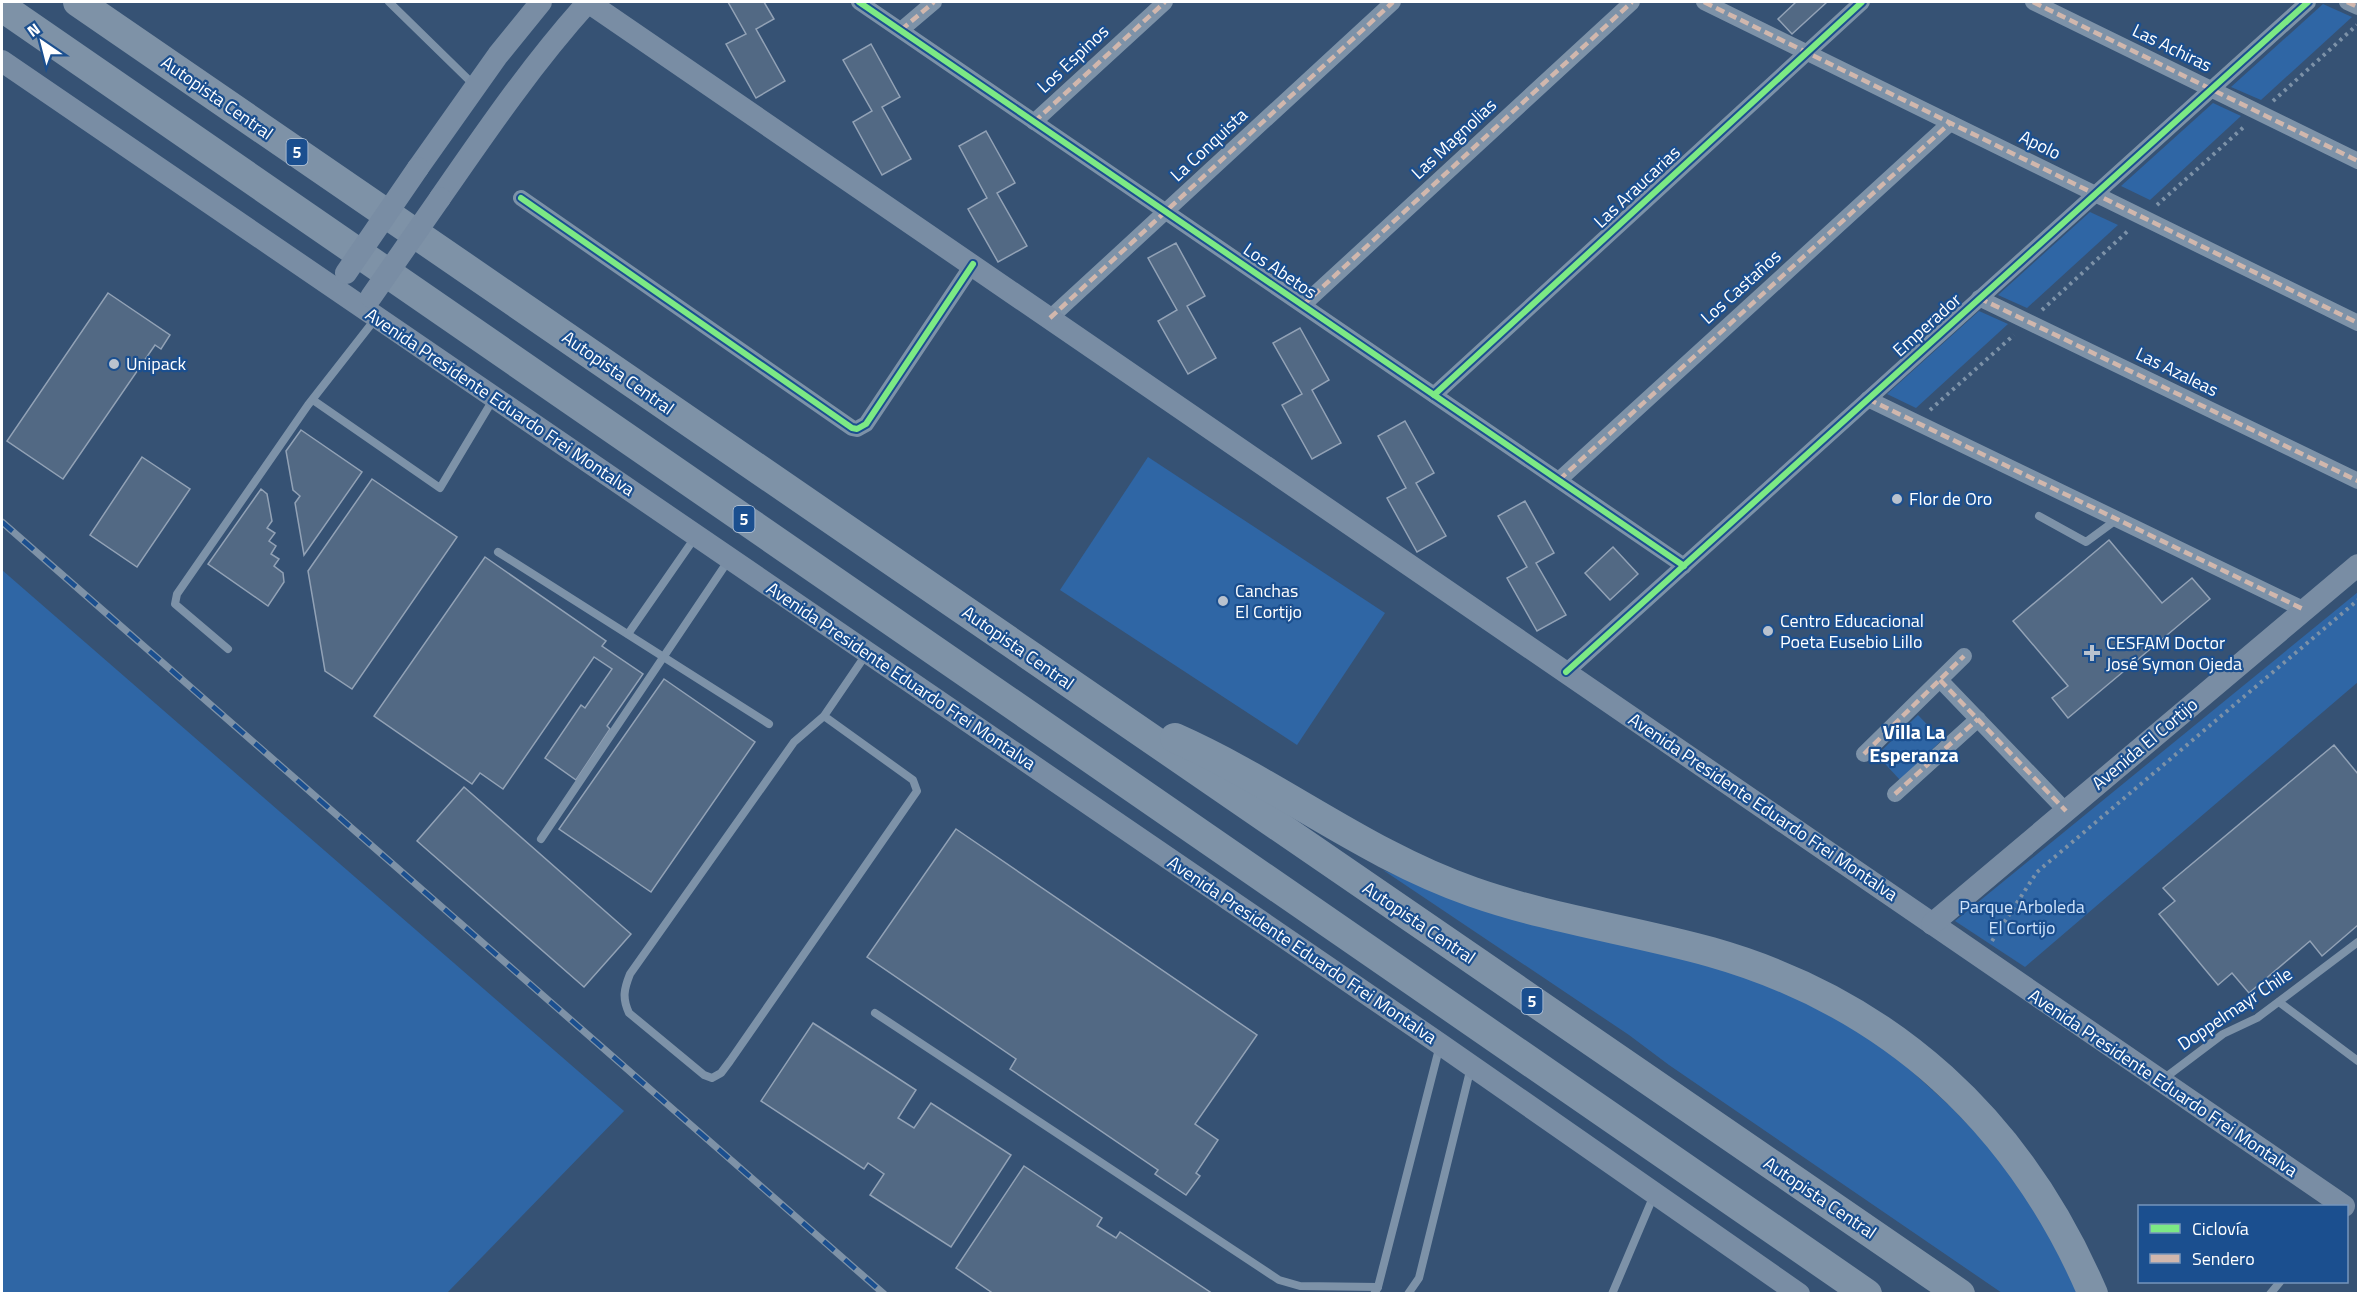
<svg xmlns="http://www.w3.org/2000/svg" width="2360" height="1295" font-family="'Titillium Web',sans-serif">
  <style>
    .green { fill: #2f66a5 }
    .building { fill: #526984; stroke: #92a2b6; stroke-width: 1.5 }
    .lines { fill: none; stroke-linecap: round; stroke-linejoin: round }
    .path { stroke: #7d92a8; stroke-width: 4; stroke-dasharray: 3 4.5; stroke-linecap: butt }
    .lane { stroke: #7d92a8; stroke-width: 8 }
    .street { stroke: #7d92a8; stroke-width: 16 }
    .secondary { stroke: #798da4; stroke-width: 22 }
    .highway { stroke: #7e92a7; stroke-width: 30 }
    .rail-casing { stroke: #7e92a7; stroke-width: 7 }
    .rail { stroke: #1b4f8f; stroke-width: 4.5; stroke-dasharray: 14; stroke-linecap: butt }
    .secondary-bridge { stroke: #798da4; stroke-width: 22 }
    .quiet { stroke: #d1b7ad; stroke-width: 4.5; stroke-dasharray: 9 4.5; stroke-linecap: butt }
    .cycleway-casing { stroke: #1b4f8f; stroke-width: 10 }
    .cycleway { stroke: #7ce984; stroke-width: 6 }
    .poi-dot { fill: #b9c2ce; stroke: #1b4f8f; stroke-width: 2 }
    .labels { text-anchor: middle; stroke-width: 4.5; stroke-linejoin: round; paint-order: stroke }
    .shield { fill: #1b4f8f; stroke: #bbcadd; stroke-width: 1.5 }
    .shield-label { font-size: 16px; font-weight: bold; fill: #fff }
    .street-label { font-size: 18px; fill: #fff; stroke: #1b4f8f }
    .poi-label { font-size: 18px; fill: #fff; stroke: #1b4f8f; text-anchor: start }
    .park-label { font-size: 18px; fill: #cfe3fa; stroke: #1b4f8f }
    .neighbourhood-label { font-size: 20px; font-weight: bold; fill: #fff; stroke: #1b4f8f }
  </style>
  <rect width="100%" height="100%" fill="#365274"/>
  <g class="green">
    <polygon points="2323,4 2352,17 2261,100 2231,87"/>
    <polygon points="2213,103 2241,116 2150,200 2121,186"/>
    <polygon points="2090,212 2118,225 2027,308 1998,295"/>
    <polygon points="1979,311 2008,324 1916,408 1887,394"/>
    <polygon points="1148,457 1385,613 1297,745 1060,590"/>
    <polygon points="2,570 624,1111 447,1293 2,1293"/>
    <polygon points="2358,592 2358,682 2025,967 1955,921"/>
    <polygon points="1918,715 1942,740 1900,780 1877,755"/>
    <polygon points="1383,870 1453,898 1729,971 1789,994 1849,1026 1897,1058 1950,1106 2003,1161 2047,1228 2079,1293 2002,1293 1669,1065 1629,1035"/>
  </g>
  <g class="building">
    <polygon points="728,2 764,2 774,19 756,29 785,81 756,98 726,44 746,34"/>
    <polygon points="1796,2 1827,2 1792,34 1778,19"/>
    <polygon points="871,44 900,97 882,107 911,159 882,175 853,122 872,111 843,60"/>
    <polygon points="986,131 1015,183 997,193 1027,246 998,262 968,209 987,198 959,146"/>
    <polygon points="1176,243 1205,296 1187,306 1216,358 1188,374 1158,321 1177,310 1148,258"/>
    <polygon points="108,293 170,335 161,349 155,345 63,479 7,441"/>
    <polygon points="1300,328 1329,380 1312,390 1341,443 1312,459 1282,405 1302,394 1273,343"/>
    <polygon points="1405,421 1434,473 1416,483 1446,536 1417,552 1387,498 1406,488 1378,436"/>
    <polygon points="301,430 362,472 304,555 295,503 300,496 293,490 286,451"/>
    <polygon points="142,457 190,489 137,567 90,535"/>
    <polygon points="372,479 457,537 352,689 325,671 308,571"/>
    <polygon points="261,489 267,494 272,521 267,528 275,533 269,541 276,546 271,554 279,559 274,566 283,573 284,582 268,606 208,564"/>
    <polygon points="1525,501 1554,553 1536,563 1566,615 1537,631 1507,578 1527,567 1498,516"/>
    <polygon points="2109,540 2162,603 2192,578 2210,599 2068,718 2052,698 2068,686 2013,621"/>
    <polygon points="1613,547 1638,574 1610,600 1585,573"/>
    <polygon points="485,557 606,641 602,646 643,674 607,726 610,729 576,780 545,758 581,705 585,708 612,669 594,657 503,789 480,773 472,784 374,716"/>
    <polygon points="664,679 755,742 651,892 559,829"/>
    <polygon points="2334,745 2358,774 2358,925 2322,956 2310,941 2249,993 2232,973 2218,985 2159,914 2175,901 2163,888"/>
    <polygon points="464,787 631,934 584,987 417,841"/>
    <polygon points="956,829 1257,1035 1195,1124 1218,1140 1196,1173 1200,1176 1186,1195 1155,1174 1158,1170 1010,1069 1016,1059 867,957"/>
    <polygon points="813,1023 916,1090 898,1118 914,1128 931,1103 1011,1155 951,1247 870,1195 884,1174 868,1163 864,1169 761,1101"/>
    <polygon points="1024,1166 1102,1218 1097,1226 1116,1238 1120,1232 1213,1294 994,1294 956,1268"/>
  </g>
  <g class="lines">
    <g class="path">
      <polyline points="2273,101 2357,25"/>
      <polyline points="2157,205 2245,126"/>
      <polyline points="2042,310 2129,230"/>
      <polyline points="1930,410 2014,335"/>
      <polyline points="1992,941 2037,872 2358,600"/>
    </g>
    <g class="lane">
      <polyline points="389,2 474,85"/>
      <polyline points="313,400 440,488 494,398"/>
      <polyline points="2039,516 2086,542 2116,520"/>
      <polyline points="498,552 769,724"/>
      <polyline points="628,634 696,536"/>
      <polyline points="228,649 175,604 177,594 308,405 376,318"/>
      <path d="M824 716 913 780 917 791 730 1061 721 1073 712 1078 704 1075 629 1013C622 998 624 989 630 974L794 742 824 716 867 653"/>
      <polyline points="541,839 728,561"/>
      <polyline points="2279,1002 2358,1061"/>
      <polyline points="875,1013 1279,1280 1300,1286 1378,1287"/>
      <polyline points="2162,1080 2223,1034 2257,1018 2358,942"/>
      <polyline points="1374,1294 1378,1287 1440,1045"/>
      <polyline points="1408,1294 1419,1278 1471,1067"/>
      <polyline points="1612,1294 1654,1195"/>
      <polyline points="2270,1294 2280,1282"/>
    </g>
    <g class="street">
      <polyline points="859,2 1684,566"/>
      <polyline points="1704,2 2358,323"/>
      <polyline points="2033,2 2358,161"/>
      <polyline points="2347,2 2358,7"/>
      <polyline points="901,30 934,2"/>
      <polyline points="1034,122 1165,2"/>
      <polyline points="521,198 852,428 857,429 866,424 973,264"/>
      <polyline points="1979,298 2358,481"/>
      <polyline points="1303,305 1632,2"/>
      <polyline points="1050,318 1393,2"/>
      <polyline points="1434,395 1862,2"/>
      <polyline points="1868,399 2305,610"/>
      <polyline points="1559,480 1950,123"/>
      <polyline points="1566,672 2308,2"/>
      <polyline points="1940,680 2066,811"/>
      <polyline points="1864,754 1964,656"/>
      <polyline points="1895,794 1978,719"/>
    </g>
    <g class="secondary">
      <polyline points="2,61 1440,1044 1799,1294"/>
      <polyline points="418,168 498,55 541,2"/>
      <path d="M440 198C487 130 533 63 588 2L2344 1206"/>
      <polyline points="1932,924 2358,565"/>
    </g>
    <g class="highway">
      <polyline points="78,2 1960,1294"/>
      <polyline points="2,7 1867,1294"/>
      <path d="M1175 738C1277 783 1366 855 1473 892 1550 919 1632 930 1711 952 1891 1003 2020 1123 2093 1294"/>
    </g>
    <defs>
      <polyline id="rail" points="2,522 884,1294"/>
    </defs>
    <use href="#rail" class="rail-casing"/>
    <use href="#rail" class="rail"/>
    <g class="secondary-bridge">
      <polyline points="346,273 418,168"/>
      <polyline points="371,297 440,198"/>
    </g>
    <g class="quiet">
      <polyline points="1704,2 2358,323"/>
      <polyline points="2033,2 2358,161"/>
      <polyline points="2347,2 2358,7"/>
      <polyline points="901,30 934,2"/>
      <polyline points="1034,122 1165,2"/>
      <polyline points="1979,298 2358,481"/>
      <polyline points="1303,305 1632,2"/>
      <polyline points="1050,318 1393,2"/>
      <polyline points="1868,399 2305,610"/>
      <polyline points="1559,480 1950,123"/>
      <polyline points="1940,680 2066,811"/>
      <polyline points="1864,754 1964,656"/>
      <polyline points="1895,794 1978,719"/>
    </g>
    <defs>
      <g id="cycleway">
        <polyline points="859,2 1684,566"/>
        <polyline points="521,198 852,428 857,429 866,424 973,264"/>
        <polyline points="1434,395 1862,2"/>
        <polyline points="1566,672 2308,2"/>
      </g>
    </defs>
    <use href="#cycleway" class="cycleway-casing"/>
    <use href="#cycleway" class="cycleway"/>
  </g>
  <g class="poi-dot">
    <circle cx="114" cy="364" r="6"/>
    <circle cx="1897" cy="499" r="6"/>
    <circle cx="1223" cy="601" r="6"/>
    <circle cx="1768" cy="631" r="6"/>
    <path d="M2089 644h6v6h6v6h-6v6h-6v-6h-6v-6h6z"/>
  </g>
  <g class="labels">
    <g class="shield">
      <rect x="286.5" y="139" width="21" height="26" rx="4.5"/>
      <rect x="733.5" y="506" width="21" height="26" rx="4.5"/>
      <rect x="1521.5" y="988" width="21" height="26" rx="4.5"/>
    </g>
    <g class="shield-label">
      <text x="297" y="158">5</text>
      <text x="744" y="525">5</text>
      <text x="1532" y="1007">5</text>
    </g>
    <g class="street-label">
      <text transform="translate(2172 48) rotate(26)" y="6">Las Achiras</text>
      <text transform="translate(1073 59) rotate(-43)" y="6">Los Espinos</text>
      <text transform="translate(217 98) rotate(35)" y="6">Autopista Central</text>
      <text transform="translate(1454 139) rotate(-43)" y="6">Las Magnolias</text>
      <text transform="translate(1209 145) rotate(-43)" y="6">La Conquista</text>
      <text transform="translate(2040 145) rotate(26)" y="6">Apolo</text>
      <text transform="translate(1637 187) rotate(-43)" y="6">Las Araucarias</text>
      <text transform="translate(1280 271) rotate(34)" y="6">Los Abetos</text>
      <text transform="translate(1741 287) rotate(-42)" y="6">Los Castaños</text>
      <text transform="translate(1927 325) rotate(-42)" y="6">Emperador</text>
      <text transform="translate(2177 372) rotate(26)" y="6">Las Azaleas</text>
      <text transform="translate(618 373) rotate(35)" y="6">Autopista Central</text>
      <text transform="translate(500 402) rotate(34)" y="6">Avenida Presidente Eduardo Frei Montalva</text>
      <text transform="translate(1018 648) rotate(35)" y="6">Autopista Central</text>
      <text transform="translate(901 676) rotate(34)" y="6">Avenida Presidente Eduardo Frei Montalva</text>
      <text transform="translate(2145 744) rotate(-40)" y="6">Avenida El Cortijo</text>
      <text transform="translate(1763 807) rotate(34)" y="6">Avenida Presidente Eduardo Frei Montalva</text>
      <text transform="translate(1419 923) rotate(34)" y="6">Autopista Central</text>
      <text transform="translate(1302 950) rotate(34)" y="6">Avenida Presidente Eduardo Frei Montalva</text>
      <text transform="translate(2235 1009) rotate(-34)" y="6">Doppelmayr Chile</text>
      <text transform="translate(2163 1083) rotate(34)" y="6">Avenida Presidente Eduardo Frei Montalva</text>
      <text transform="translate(1820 1198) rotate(34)" y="6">Autopista Central</text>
    </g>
    <g class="poi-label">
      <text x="126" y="370">Unipack</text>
      <text x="1909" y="505">Flor de Oro</text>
      <text x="1235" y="597">Canchas<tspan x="1235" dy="21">El Cortijo</tspan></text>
      <text x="1780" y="627">Centro Educacional<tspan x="1780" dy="21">Poeta Eusebio Lillo</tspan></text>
      <text x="2106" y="649">CESFAM Doctor<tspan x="2106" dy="21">José Symon Ojeda</tspan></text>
    </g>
    <g class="park-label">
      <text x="2022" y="913">Parque Arboleda<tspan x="2022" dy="21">El Cortijo</tspan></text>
    </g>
    <g class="neighbourhood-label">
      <text x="1914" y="739">Villa La<tspan x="1914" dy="23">Esperanza</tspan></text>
    </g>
  </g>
  <rect width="2360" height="1295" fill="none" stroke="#ffffff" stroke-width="6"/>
  <rect x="2138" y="1205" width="210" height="78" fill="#1b4f8f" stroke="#7695bc" stroke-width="1.5"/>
  <rect x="2150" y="1224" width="30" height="9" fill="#7ce984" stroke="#7695bc" stroke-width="1.5"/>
  <text x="2192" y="1235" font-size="18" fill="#ffffff">Ciclovía</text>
  <rect x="2150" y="1254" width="30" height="9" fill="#d1b7ad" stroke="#7695bc" stroke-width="1.5"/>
  <text x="2192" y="1265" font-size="18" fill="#ffffff">Sendero</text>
  <g transform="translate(42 42) rotate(325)" stroke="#1b4f8f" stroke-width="4.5" paint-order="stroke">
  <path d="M0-4.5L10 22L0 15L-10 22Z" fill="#ffffff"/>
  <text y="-9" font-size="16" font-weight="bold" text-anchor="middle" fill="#ffffff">N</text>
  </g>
</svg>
